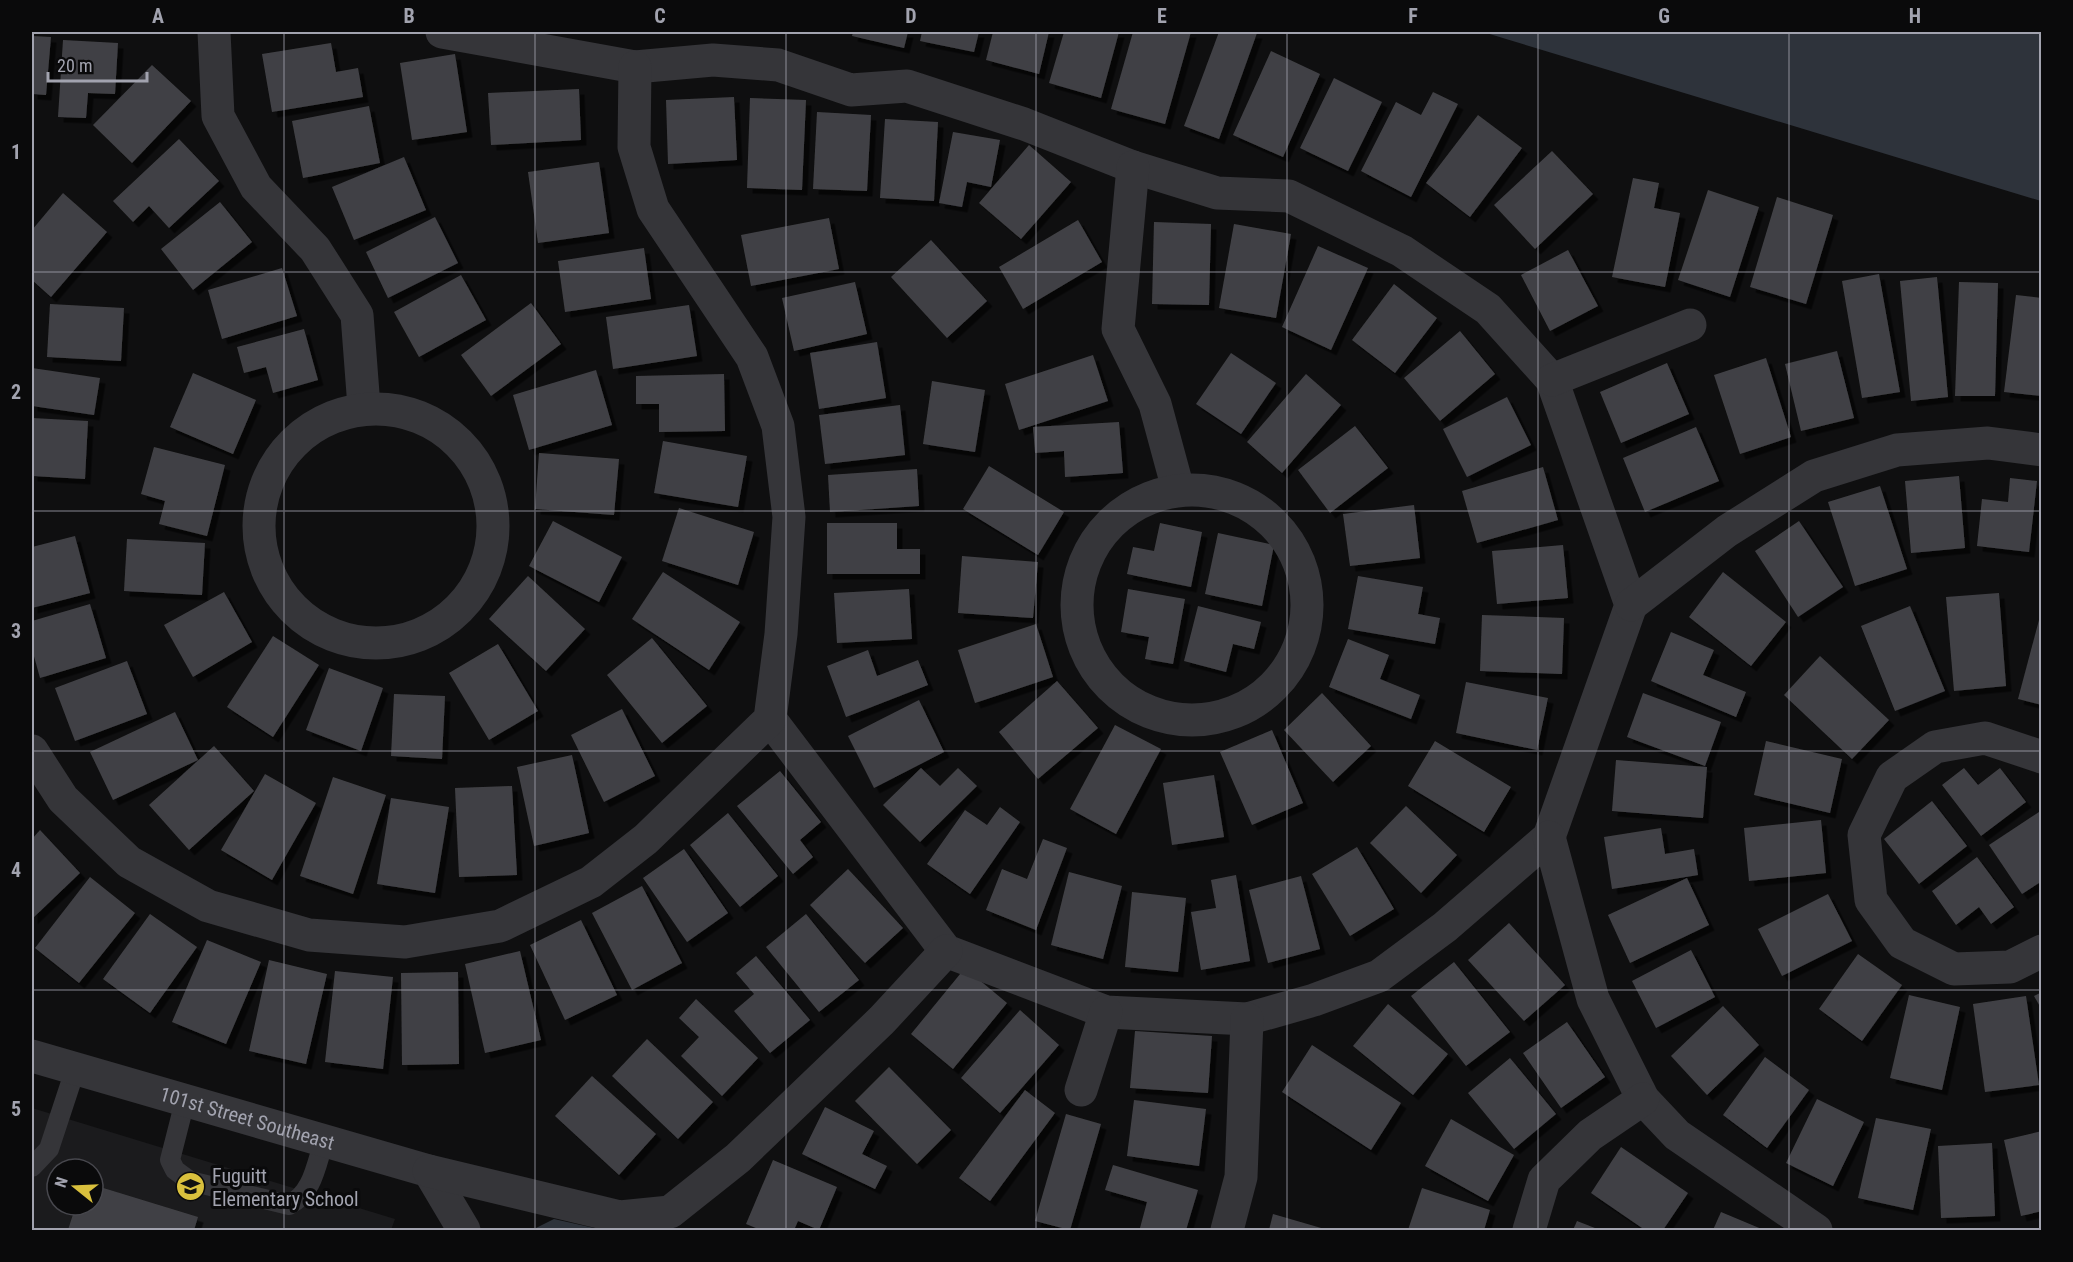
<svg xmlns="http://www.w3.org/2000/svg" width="2073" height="1262" font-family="'Roboto Condensed',sans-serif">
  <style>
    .built { fill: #1b1b1d; fill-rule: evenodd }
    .water { fill: #2e333b }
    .building { fill: #414145; filter: url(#shadow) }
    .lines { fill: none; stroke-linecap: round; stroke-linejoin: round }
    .lane { stroke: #353539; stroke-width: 20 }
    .street { stroke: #353539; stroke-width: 33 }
    .grid { fill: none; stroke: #a2a3af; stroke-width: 1.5; stroke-opacity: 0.55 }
    .labels { text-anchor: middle; stroke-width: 6; stroke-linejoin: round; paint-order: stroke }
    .street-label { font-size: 20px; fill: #a2a3af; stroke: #0a0a0b }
    .poi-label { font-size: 20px; fill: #a2a3af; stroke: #0a0a0b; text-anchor: start }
    .neatline { fill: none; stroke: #a2a3af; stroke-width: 2 }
    .grid-label { font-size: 20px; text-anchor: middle; font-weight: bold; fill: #a2a3af }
  </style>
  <defs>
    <filter id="shadow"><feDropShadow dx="5.5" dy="5.5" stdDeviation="0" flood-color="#0009"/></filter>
  </defs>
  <rect width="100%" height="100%" fill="#0f0f10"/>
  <path class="built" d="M32 1108 395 1219 391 1230H32ZM57 1169H93V1205H57Z"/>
  <g class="water">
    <polygon points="1483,32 2041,32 2041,201"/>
    <polygon points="554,1219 603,1230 532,1230"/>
  </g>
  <g class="building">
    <polygon points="853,32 908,32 904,48 852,36"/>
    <polygon points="922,32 979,32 974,52 920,41"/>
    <polygon points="993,32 1049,32 1039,74 986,60"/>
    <polygon points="1064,32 1119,32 1101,98 1049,83"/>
    <polygon points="1133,32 1191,32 1165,124 1111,109"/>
    <polygon points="1219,32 1257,33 1219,139 1184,126"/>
    <polygon points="32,36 51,37 46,95 32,94"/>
    <polygon points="63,40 118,43 115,94 88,93 86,118 58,117"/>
    <polygon points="331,43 336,72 358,68 363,97 272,112 262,54"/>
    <polygon points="1271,51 1320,74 1283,157 1233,135"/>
    <polygon points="455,54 467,132 412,140 400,63"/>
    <polygon points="152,65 191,101 132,163 93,125"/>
    <polygon points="1334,78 1382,102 1348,171 1300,148"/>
    <polygon points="579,89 581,140 491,145 488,93"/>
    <polygon points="1433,92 1458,104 1411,197 1361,171 1396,102 1421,115"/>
    <polygon points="734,97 737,160 668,164 666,100"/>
    <polygon points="750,98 806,100 802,190 747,188"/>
    <polygon points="369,106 380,163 303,178 292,121"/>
    <polygon points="817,112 871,115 867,191 813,189"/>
    <polygon points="1478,115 1522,148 1470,217 1426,183"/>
    <polygon points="885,119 938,122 934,201 880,198"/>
    <polygon points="953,132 1000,140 991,187 967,182 962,207 939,203"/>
    <polygon points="179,139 219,181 169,228 149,206 133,222 113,201"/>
    <polygon points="1029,145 1071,182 1021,239 979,203"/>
    <polygon points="1552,151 1593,194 1535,249 1494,205"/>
    <polygon points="404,157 426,210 354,240 332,187"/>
    <polygon points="599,162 609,233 538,243 528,172"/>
    <polygon points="1633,178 1659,183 1654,208 1680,213 1665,287 1612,277"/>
    <polygon points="1708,190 1759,207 1730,297 1678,280"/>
    <polygon points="63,193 107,232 51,297 32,280 32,230"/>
    <polygon points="1777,197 1833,215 1806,304 1750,287"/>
    <polygon points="220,202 252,242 193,290 161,249"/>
    <polygon points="435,217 458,263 388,298 366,252"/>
    <polygon points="829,218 839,269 751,286 741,235"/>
    <polygon points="1078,220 1102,262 1023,309 999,267"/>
    <polygon points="1154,222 1211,224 1209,305 1152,304"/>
    <polygon points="1234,224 1291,234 1276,318 1219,308"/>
    <polygon points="931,240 987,301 947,338 891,277"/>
    <polygon points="1318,246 1368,268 1331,350 1282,327"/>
    <polygon points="644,248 651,299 565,312 558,261"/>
    <polygon points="1568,250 1598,306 1550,331 1521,275"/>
    <polygon points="282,268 297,316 222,339 208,290"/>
    <polygon points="1879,274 1900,392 1862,398 1842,281"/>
    <polygon points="461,275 486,320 419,357 394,312"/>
    <polygon points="1937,277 1948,397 1911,401 1900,281"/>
    <polygon points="855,282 867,334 794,351 782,298"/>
    <polygon points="1959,282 1998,283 1995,396 1955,396"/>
    <polygon points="1394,284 1437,318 1395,373 1352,340"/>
    <polygon points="2016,295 2042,298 2042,396 2004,392"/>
    <polygon points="531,303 561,344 491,396 461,355"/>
    <polygon points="50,304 124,308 121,361 47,357"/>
    <polygon points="689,305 697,356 613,369 606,317"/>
    <polygon points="304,329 318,380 273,393 266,367 244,373 237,347"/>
    <polygon points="1460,331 1495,374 1440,421 1404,378"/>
    <polygon points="877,342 886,398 819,409 810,353"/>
    <polygon points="1837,351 1854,418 1801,431 1785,364"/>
    <polygon points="1231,353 1276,383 1241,434 1196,404"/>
    <polygon points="1093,355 1108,401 1019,430 1005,384"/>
    <polygon points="1766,358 1791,437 1740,454 1714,375"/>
    <polygon points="1667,363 1689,414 1621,443 1600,392"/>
    <polygon points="32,368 100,378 94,415 32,406"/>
    <polygon points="596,370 612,425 529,450 513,395"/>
    <polygon points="193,373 256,400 233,454 170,427"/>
    <polygon points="724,374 725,431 659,432 659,404 636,404 636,376"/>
    <polygon points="1306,374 1341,405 1282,473 1247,442"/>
    <polygon points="932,381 985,390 975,452 923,444"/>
    <polygon points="1507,397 1531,445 1467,477 1443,429"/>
    <polygon points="900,405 905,455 825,464 819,415"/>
    <polygon points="32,418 88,421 85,479 32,476"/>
    <polygon points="1119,422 1123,473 1065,477 1064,451 1035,453 1033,427"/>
    <polygon points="1355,426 1388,468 1330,513 1298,470"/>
    <polygon points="1696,427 1719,481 1645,512 1623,458"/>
    <polygon points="663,441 747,456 738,507 654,493"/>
    <polygon points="154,447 225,465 207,536 159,524 165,501 141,494"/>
    <polygon points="539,453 619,459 614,515 535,509"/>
    <polygon points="989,466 1064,512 1038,555 963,509"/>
    <polygon points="1543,467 1558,520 1477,543 1462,491"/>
    <polygon points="917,469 919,506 830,512 828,475"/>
    <polygon points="1959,476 1965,548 1911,553 1905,481"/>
    <polygon points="2010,478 2037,481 2029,552 1977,546 1982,499 2008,502"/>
    <polygon points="1880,486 1907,569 1855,586 1828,502"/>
    <polygon points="1414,505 1420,558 1350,566 1343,514"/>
    <polygon points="679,508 754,532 738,585 662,561"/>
    <polygon points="553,521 622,557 599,602 529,566"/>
    <polygon points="1799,521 1843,587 1798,617 1755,551"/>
    <polygon points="827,523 897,523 897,549 920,549 920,574 827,574"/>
    <polygon points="1160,523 1202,532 1191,587 1127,574 1133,547 1154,551"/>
    <polygon points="1218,533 1274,545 1262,606 1205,594"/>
    <polygon points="75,536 90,593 32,608 32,547"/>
    <polygon points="127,539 205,543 202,595 124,591"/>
    <polygon points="1563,545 1568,598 1497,604 1492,551"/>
    <polygon points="962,556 1038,562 1033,618 958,613"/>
    <polygon points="663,572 740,622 709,670 632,619"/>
    <polygon points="1723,572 1786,622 1751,666 1689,617"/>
    <polygon points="528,576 585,629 546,671 489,619"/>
    <polygon points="1358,576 1423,587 1418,614 1440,618 1435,644 1348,629"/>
    <polygon points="909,589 912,639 837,643 834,593"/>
    <polygon points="1128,589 1185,599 1173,664 1145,659 1149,637 1121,632"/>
    <polygon points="224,592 252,642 193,677 164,625"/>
    <polygon points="1999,593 2006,686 1954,691 1946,597"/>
    <polygon points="90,604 106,658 40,678 32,649 32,621"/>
    <polygon points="1198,606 1261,622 1254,649 1233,644 1226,672 1184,661"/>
    <polygon points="1910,606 1945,691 1895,711 1861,626"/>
    <polygon points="1482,615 1564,618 1562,674 1480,671"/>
    <polygon points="2039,620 2042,621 2042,705 2018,699"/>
    <polygon points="1036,624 1053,677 975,703 958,650"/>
    <polygon points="1671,632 1714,650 1703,675 1746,692 1736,717 1651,681"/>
    <polygon points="273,636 319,665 273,737 227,707"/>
    <polygon points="652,638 707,706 662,743 607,675"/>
    <polygon points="1348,639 1389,655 1380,679 1420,695 1411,719 1329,687"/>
    <polygon points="498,644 538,711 489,740 449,673"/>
    <polygon points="868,650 877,676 918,660 928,685 846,717 827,666"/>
    <polygon points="1820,656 1889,720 1852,759 1784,695"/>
    <polygon points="127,661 147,714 75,741 55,688"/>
    <polygon points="329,668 383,688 361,751 306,730"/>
    <polygon points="1057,681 1098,728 1038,779 999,732"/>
    <polygon points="1466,682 1548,698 1537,750 1456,733"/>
    <polygon points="1322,693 1371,746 1333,782 1284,730"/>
    <polygon points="1643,693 1721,722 1705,766 1627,737"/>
    <polygon points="394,694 445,696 442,759 391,756"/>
    <polygon points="919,700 944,752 874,788 848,736"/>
    <polygon points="622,709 655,776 604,802 571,735"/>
    <polygon points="175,712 198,760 113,800 90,752"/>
    <polygon points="1115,725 1161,749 1116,834 1070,809"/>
    <polygon points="1272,730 1303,803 1252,825 1220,752"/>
    <polygon points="1435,741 1511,787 1484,832 1408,786"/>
    <polygon points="1766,741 1842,759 1830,813 1754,795"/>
    <polygon points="214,746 254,791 189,850 149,805"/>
    <polygon points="572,755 589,833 534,846 517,767"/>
    <polygon points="1616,760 1707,767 1703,818 1612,811"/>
    <polygon points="921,768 940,786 958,768 977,786 920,842 883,805"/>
    <polygon points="1964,768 1978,785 2000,768 2026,802 1981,836 1942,785"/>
    <polygon points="780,771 821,822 800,840 813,857 793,874 737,806"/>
    <polygon points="265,774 316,803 272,880 221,850"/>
    <polygon points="1214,775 1224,837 1172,845 1163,783"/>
    <polygon points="333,777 386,795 353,894 300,876"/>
    <polygon points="512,786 517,875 459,877 455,788"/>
    <polygon points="391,798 449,807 435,893 377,884"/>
    <polygon points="1932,801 1967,846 1919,884 1884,839"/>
    <polygon points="1406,806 1457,855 1421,893 1370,843"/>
    <polygon points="1000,807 1020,822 970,894 927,864 965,810 987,825"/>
    <polygon points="2039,812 2042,816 2042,881 2022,894 1989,845"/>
    <polygon points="728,813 778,876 740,907 690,845"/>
    <polygon points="1821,820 1826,873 1749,881 1744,828"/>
    <polygon points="1661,828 1665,854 1694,849 1698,875 1612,889 1604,837"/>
    <polygon points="40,830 80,873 32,919 32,839"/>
    <polygon points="1043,839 1067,848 1036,930 986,910 1002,869 1027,879"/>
    <polygon points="1357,847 1394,909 1350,936 1312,874"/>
    <polygon points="684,849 728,913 687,942 643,878"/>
    <polygon points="1977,857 2014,907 1991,924 1979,907 1956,925 1932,891"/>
    <polygon points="848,869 903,928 865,963 810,905"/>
    <polygon points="1069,872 1122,886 1103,959 1051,945"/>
    <polygon points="1236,875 1250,961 1201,970 1191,912 1216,908 1211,880"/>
    <polygon points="1301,876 1320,949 1268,963 1249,890"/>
    <polygon points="90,877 135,913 79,983 35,948"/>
    <polygon points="1687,878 1709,925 1630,963 1608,915"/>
    <polygon points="642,886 682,963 632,990 592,913"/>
    <polygon points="1132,892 1186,898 1178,972 1125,967"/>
    <polygon points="1828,894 1852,941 1782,976 1758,929"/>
    <polygon points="150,914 197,947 150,1013 103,979"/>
    <polygon points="806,914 859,980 819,1012 766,947"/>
    <polygon points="581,920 617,995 565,1020 530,945"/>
    <polygon points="1509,923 1565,985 1524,1021 1468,960"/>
    <polygon points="207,940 261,962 226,1044 172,1022"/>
    <polygon points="1691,950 1715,997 1656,1028 1632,981"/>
    <polygon points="520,951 541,1040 485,1053 465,964"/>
    <polygon points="1858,954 1902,985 1862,1041 1819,1009"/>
    <polygon points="756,956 810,1020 770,1053 734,1011 754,994 736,973"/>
    <polygon points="269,960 327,974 306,1064 249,1051"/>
    <polygon points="1454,962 1510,1032 1466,1066 1411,996"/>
    <polygon points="965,968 1007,1003 953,1069 911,1034"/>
    <polygon points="335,971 393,977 383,1069 325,1062"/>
    <polygon points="458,972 459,1064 402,1065 401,973"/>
    <polygon points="2042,992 2042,1010 2034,996"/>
    <polygon points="1909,995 1960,1007 1942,1090 1890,1078"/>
    <polygon points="2026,996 2039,1085 1985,1092 1973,1004"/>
    <polygon points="696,999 758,1058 722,1096 681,1056 699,1037 679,1018"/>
    <polygon points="1388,1004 1448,1054 1413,1095 1353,1046"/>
    <polygon points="1723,1006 1759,1045 1707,1095 1671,1056"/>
    <polygon points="1020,1010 1059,1045 1000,1113 961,1078"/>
    <polygon points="1567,1022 1605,1077 1561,1108 1523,1053"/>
    <polygon points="1135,1031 1212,1036 1208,1093 1130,1088"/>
    <polygon points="647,1039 713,1102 678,1139 612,1076"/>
    <polygon points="1312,1045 1401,1103 1371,1150 1282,1092"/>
    <polygon points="1765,1057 1809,1090 1767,1148 1723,1115"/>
    <polygon points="1510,1058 1556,1114 1514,1149 1468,1093"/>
    <polygon points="889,1067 951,1130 917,1164 855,1101"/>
    <polygon points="592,1076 656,1134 619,1175 555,1116"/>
    <polygon points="1025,1090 1055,1113 990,1201 959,1178"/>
    <polygon points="1817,1099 1864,1122 1833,1186 1786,1163"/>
    <polygon points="1134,1100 1206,1109 1199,1166 1127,1156"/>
    <polygon points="825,1107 874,1131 862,1154 887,1166 875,1189 802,1154"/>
    <polygon points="1066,1114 1101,1124 1070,1230 1035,1221"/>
    <polygon points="1876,1118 1931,1129 1913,1210 1858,1198"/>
    <polygon points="1451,1119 1514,1155 1488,1201 1425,1166"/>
    <polygon points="2042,1131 2042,1211 2021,1216 2004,1140"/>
    <polygon points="1992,1143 1995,1216 1941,1218 1938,1146"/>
    <polygon points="1621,1147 1688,1193 1663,1230 1645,1230 1591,1193"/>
    <polygon points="773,1160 837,1187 819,1230 798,1221 794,1230 761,1230 746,1224"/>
    <polygon points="1113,1165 1198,1190 1186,1230 1140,1228 1147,1202 1105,1190"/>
    <polygon points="100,1187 198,1217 194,1230 68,1230 76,1205 93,1208"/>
    <polygon points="1422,1188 1490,1210 1484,1230 1408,1230"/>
    <polygon points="1721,1212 1764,1230 1713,1230"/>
    <polygon points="1273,1214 1328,1230 1269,1230"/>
    <polygon points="1577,1221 1600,1230 1573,1230"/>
  </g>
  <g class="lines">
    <g class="lane">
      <path d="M185 1101 170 1160 175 1170 190 1181 289 1205C313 1193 316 1165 324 1141"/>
      <polyline points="32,1167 49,1149 75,1070"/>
    </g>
    <g class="street">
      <polyline points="214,32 218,116 256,187 315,249 357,315 364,407"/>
      <polyline points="442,32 635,67 713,60 778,65 851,90 907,86 1024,124 1133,167 1217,193 1289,196 1402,251 1488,309 1552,380 1631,605 1549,837 1445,927 1379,976 1314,1000 1247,1019 1106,1012 946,951 770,719"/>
      <polyline points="1133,167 1118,329 1155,404 1178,489"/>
      <polyline points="1552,380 1690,325"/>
      <circle cx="376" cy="526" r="117"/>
      <circle cx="1192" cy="605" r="115"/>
      <polyline points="1631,605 1727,531 1814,476 1897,450 1988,443 2042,450"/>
      <polyline points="32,751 63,799 129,862 208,906 309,935 405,942 500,926 591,882 646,839 770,719 781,634 789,517 778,426 752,357 653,209 634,147 635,67"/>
      <polyline points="2042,757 1985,738 1935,747 1892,777 1864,835 1871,900 1902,943 1954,969 2010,967 2042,951"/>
      <polyline points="1549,837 1593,999 1643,1099 1677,1135 1816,1230"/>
      <path id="s1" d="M32 1056 429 1171 464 1230"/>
      <polyline points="1081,1090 1106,1012"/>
      <polyline points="429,1171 620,1217 670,1212 738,1158 882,1020 946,951"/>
      <polyline points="1227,1230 1241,1177 1247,1019"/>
      <polyline points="1529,1230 1544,1180 1590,1135 1643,1099"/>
    </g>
  </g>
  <path class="grid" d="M284 32V1230M535 32V1230M786 32V1230M1036 32V1230M1287 32V1230M1538 32V1230M1789 32V1230M32 272H2042M32 511H2042M32 751H2042M32 990H2042"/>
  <defs>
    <symbol id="school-disc" viewBox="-11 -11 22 22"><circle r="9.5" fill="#d9c03d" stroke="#0a0a0b"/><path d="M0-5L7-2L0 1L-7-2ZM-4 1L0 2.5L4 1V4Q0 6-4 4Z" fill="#111"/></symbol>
  </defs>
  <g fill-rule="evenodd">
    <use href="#school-disc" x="174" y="1170" width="33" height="33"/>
  </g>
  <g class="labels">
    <g class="street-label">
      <text dy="7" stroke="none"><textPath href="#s1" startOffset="224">101st Street Southeast</textPath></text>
    </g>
    <g class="poi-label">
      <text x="212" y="1183">Fuguitt<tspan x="212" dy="23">Elementary School</tspan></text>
    </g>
  </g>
  <rect width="2073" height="1262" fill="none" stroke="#0a0a0b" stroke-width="66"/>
  <g transform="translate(75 1187) rotate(288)"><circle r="28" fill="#0a0a0b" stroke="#47474d" stroke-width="1.5"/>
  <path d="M0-4.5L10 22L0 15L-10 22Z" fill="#d9c03d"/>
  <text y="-9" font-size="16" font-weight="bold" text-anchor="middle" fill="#a2a3af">N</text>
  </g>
  <path d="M48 72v9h99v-9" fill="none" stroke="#a2a3af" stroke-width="3"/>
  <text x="57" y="72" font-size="18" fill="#a2a3af" stroke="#0a0a0b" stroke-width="4.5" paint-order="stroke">20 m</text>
  <rect x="33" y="33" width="2007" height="1196" class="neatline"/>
  <g class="grid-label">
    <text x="158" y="23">A</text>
    <text x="409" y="23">B</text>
    <text x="660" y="23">C</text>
    <text x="911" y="23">D</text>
    <text x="1162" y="23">E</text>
    <text x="1413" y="23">F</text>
    <text x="1664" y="23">G</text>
    <text x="1915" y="23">H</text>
    <text x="16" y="159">1</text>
    <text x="16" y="399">2</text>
    <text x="16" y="638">3</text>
    <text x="16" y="877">4</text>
    <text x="16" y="1116">5</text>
  </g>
</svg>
